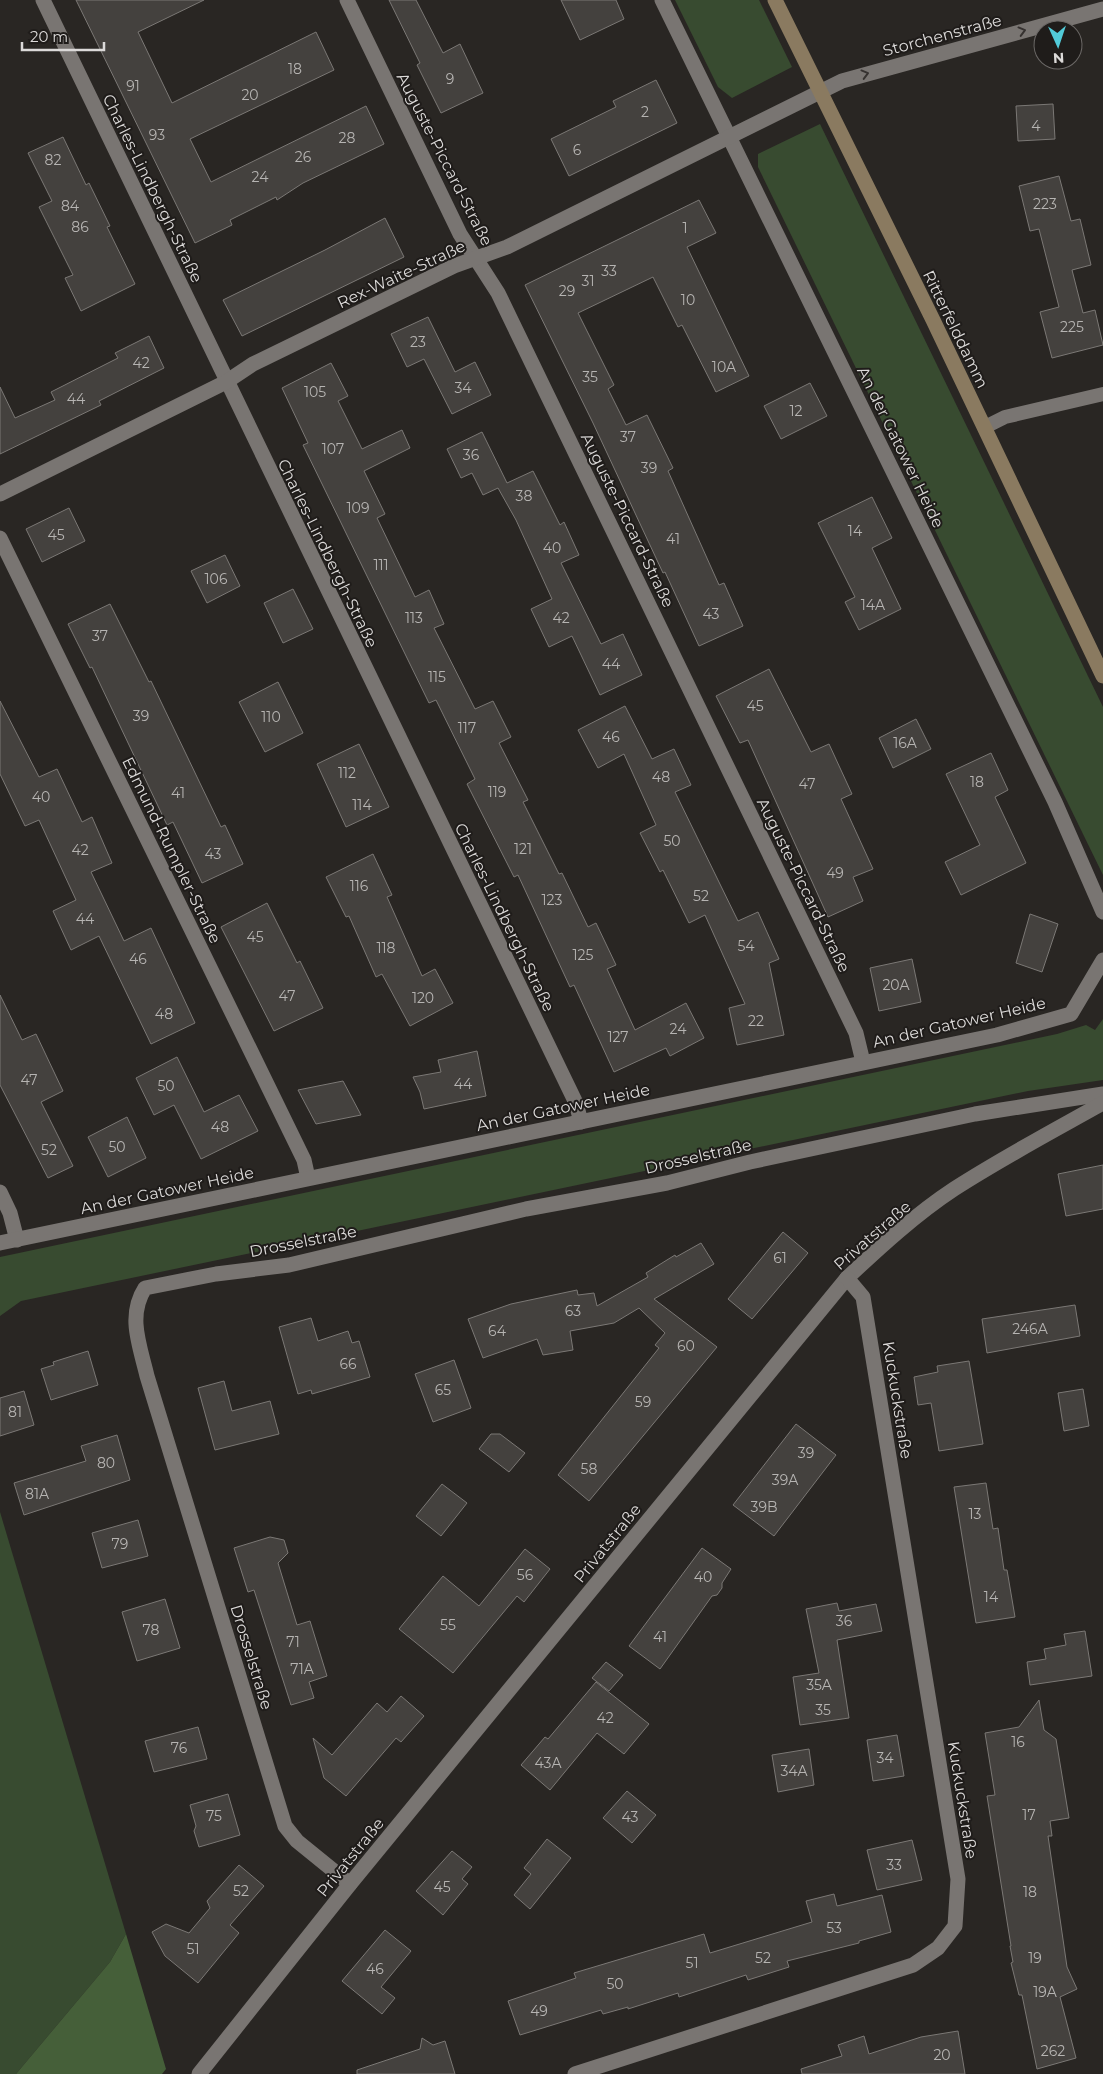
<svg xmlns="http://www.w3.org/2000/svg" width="1103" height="2074" font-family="Montserrat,sans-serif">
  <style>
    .green { fill: #384b30 }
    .forest { fill: #455f39 }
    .building { fill: #44413e; stroke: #7b7875 }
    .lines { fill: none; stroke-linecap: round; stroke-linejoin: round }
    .lane { stroke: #797572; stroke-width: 14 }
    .street { stroke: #797572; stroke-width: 15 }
    .secondary { stroke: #8a7a60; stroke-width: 15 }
    .oneway { stroke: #363230 }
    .labels { text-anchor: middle; stroke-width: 4; stroke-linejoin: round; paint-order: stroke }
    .number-label { font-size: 14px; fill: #b6b4b2 }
    .street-label { font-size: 16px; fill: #dcdad9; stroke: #1f1c1a }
  </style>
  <rect width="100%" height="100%" fill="#292623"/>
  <g class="green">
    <polygon points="675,0 759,0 792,67 732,98 718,87"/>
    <polygon points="820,124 1103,707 1103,875 758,167 758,154"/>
    <polygon points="1103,1019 1103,1080 1028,1091 21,1301 0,1316 0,1257 1057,1034 1086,1025 1095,1030"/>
    <polygon points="0,1512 126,1934 110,1962 16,2074 0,2074"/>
  </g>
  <polygon class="forest" points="126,1934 166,2069 162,2074 16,2074 110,1962"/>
  <g class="building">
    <polygon points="76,0 204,0 138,32 172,103 316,32 334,70 190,139 211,182 366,106 384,144 303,183 277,200 276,197 230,220 232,225 195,243"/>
    <polygon points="389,0 416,0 443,53 460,44 483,93 441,113 417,65 420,63"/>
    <polygon points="561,0 616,0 624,19 580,40"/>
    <polygon points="656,80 677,123 569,176 551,139 616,107 613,101"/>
    <polygon points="1053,104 1055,139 1018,141 1016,106"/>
    <polygon points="63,137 86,185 89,183 110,226 107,227 135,284 81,311 65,278 73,275 39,207 52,201 28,153"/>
    <polygon points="1059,176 1071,221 1080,219 1091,265 1072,270 1083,313 1095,310 1103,345 1052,358 1040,312 1059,307 1039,229 1030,231 1019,186"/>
    <polygon points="699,200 716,233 687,247 749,376 716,392 682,325 678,327 653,277 578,313 614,385 608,389 626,425 647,415 673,468 668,471 719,585 724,583 743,626 699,646 665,572 663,573 593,423 525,285"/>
    <polygon points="385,218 404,257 242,336 223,300 325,250"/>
    <polygon points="428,317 455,372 475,362 491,395 452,414 424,359 407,367 391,334"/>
    <polygon points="149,336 164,368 99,401 101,405 0,454 0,387 15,418 55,400 51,392 118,358 115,353"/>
    <polygon points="331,363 348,396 338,401 362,449 402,430 410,448 364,471 385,514 377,518 415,597 429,590 444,624 434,628 475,709 493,701 511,737 499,743 528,800 523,802 559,874 562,873 588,927 596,923 616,965 607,969 635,1030 686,1003 704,1038 670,1056 666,1048 614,1072 574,985 570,987 518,875 514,877 467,784 475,779 436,700 429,703 303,445 308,443 282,388"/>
    <polygon points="810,383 827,416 781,439 764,406"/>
    <polygon points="482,432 507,483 533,471 560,525 564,522 579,555 561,563 601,644 623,634 642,675 600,695 572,636 549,647 531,609 552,599 516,520 498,488 483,495 472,473 461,478 447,449"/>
    <polygon points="872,497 892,538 872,548 901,609 859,630 845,602 855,597 818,523"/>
    <polygon points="69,508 85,541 42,562 26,529"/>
    <polygon points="225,555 240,586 207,603 191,571"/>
    <polygon points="293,589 313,629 283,643 264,603"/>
    <polygon points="110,604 149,682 151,681 221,827 225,825 243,864 202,883 173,822 167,825 92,667 90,668 68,624"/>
    <polygon points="769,669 811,752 829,744 852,794 841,799 873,869 853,877 863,901 828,917 748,740 740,743 716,696"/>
    <polygon points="278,682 303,733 265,752 239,702"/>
    <polygon points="0,701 39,777 57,769 82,822 92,817 112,863 91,872 124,941 151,928 195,1023 151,1044 99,936 71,950 53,911 76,900 39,820 25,826 0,774"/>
    <polygon points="625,706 652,759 674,749 691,785 675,792 738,921 758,912 779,959 769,963 784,1035 737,1045 729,1008 745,1004 705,915 689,923 663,870 660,872 640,833 656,825 624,754 598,768 578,730"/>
    <polygon points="916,719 931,749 893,768 879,738"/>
    <polygon points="359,744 389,807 346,827 317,764"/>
    <polygon points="991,753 1008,790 995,797 1026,863 961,895 945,862 980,845 946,774"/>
    <polygon points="373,854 392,895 387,897 422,976 435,969 453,1003 410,1026 382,974 376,977 349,916 346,917 326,877"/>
    <polygon points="267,903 297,963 300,961 323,1008 274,1031 221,927"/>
    <polygon points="1030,914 1058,924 1042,972 1016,963"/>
    <polygon points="912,959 921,1002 879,1011 870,968"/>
    <polygon points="0,995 22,1040 36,1034 63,1091 41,1102 73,1166 48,1178 0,1085"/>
    <polygon points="477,1051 486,1096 424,1109 420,1092 413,1077 441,1072 438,1060"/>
    <polygon points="177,1057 204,1112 239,1095 258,1131 201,1159 174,1105 154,1115 136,1078"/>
    <polygon points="343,1081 361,1115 316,1124 298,1090"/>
    <polygon points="127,1117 146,1158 108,1177 88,1137"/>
    <polygon points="1103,1165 1103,1209 1066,1216 1058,1174"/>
    <polygon points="783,1232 808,1253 752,1319 728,1299"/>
    <polygon points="701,1243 714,1264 654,1299 717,1347 589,1501 558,1475 659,1348 655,1345 665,1333 639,1308 614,1323 570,1331 573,1350 543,1355 537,1339 483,1358 468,1319 511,1304 577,1290 578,1295 594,1293 597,1306 648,1277 646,1273 675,1255 676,1257"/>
    <polygon points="1075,1305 1080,1336 987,1353 982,1319"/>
    <polygon points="311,1318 318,1341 348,1331 352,1343 359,1341 370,1377 312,1394 311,1390 298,1394 279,1327"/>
    <polygon points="88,1351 98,1385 51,1400 41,1369 54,1365 53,1362"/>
    <polygon points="454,1360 471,1408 433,1422 415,1374"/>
    <polygon points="969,1361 983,1444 939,1451 931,1403 918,1405 914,1377 938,1372 937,1366"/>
    <polygon points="224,1381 232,1411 270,1401 279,1434 215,1450 198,1388"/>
    <polygon points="1083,1389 1089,1426 1064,1431 1058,1393"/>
    <polygon points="24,1391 34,1425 0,1436 0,1398"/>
    <polygon points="796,1424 836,1455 774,1536 733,1505"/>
    <polygon points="491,1434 500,1434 525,1453 509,1472 479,1449"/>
    <polygon points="117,1435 130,1480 24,1515 14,1483 86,1461 81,1446"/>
    <polygon points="986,1483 993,1529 998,1528 1004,1570 1007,1570 1015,1617 976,1623 954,1487"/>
    <polygon points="442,1484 467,1503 441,1536 416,1516"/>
    <polygon points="138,1520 148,1556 102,1568 92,1533"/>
    <polygon points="270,1537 284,1540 288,1553 278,1563 297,1625 310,1621 327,1676 309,1682 314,1698 291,1705 254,1590 248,1592 234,1548"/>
    <polygon points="702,1548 731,1569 722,1583 722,1588 717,1595 712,1596 660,1669 629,1646"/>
    <polygon points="525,1549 550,1569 524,1602 517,1596 453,1673 399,1629 443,1576 479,1606"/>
    <polygon points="165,1599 180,1648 137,1661 122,1612"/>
    <polygon points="837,1603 839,1611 876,1604 882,1631 837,1640 849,1718 800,1725 793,1677 819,1673 806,1609"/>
    <polygon points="1085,1631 1092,1676 1030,1685 1027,1662 1046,1659 1044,1649 1066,1645 1064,1634"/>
    <polygon points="606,1662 623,1675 609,1691 592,1678"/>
    <polygon points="596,1682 649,1724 624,1754 597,1733 550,1790 521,1765 545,1737 548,1739"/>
    <polygon points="401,1696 424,1716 401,1742 396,1738 346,1796 324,1778 313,1738 332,1755 377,1703 387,1712"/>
    <polygon points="1039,1700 1044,1730 1056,1739 1069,1818 1050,1821 1052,1836 1048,1836 1067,1967 1077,1989 1060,1997 1076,2058 1037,2069 1022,1995 1019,1995 1011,1963 1013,1962 1010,1946 1011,1946 987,1796 995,1795 985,1733 1019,1727"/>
    <polygon points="198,1727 207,1759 154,1772 145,1741"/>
    <polygon points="897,1735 904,1776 873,1781 867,1740"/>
    <polygon points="809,1749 814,1785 778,1792 772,1755"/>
    <polygon points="627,1791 656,1815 632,1843 603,1818"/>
    <polygon points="228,1794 240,1835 199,1847 194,1831 196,1826 190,1805"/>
    <polygon points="547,1839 571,1858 530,1909 514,1895 531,1874 524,1868"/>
    <polygon points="912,1840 922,1880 877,1890 867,1850"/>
    <polygon points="452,1851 472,1867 462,1879 468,1884 443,1915 416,1891"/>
    <polygon points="239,1865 264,1886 230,1925 239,1933 198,1983 165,1956 152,1932 166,1924 189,1933 210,1908 207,1901"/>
    <polygon points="834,1894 837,1906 882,1895 891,1932 859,1941 859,1943 787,1961 789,1967 748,1980 746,1975 679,1997 678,1993 628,2009 628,2007 603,2014 601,2010 520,2035 508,2001 576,1978 574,1973 704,1934 710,1953 812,1922 806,1901"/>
    <polygon points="385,1930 411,1951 381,1987 395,1998 382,2014 342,1981"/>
    <polygon points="958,2031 965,2074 802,2074 801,2069 842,2056 838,2045 864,2036 869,2054 921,2037"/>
    <polygon points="422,2038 433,2045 445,2041 455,2074 357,2074 357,2070 420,2049"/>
  </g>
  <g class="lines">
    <polyline class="lane" points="985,427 1005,417 1103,394"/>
    <g class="street">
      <polyline points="43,0 576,1103 581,1122"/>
      <polyline points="347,0 460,234 498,293 856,1033 863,1062"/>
      <polyline points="662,0 1055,802 1103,912"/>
      <polyline points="0,494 226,382 253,364 454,266 507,247 842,81 1103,9"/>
      <polyline points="0,538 304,1160 308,1178"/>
      <polyline points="0,1192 10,1213 17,1240"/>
      <polyline points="0,1243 997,1035 1071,1014 1103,960"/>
      <path d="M350 1884 297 1841 285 1826 147 1376C140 1346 127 1316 145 1288L216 1274 289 1265 526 1209 667 1183 750 1162 975 1114 1103 1094"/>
      <path d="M199 2074 350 1884 847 1278C880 1247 916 1214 954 1189 1002 1158 1053 1131 1103 1103"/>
      <polyline points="575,2074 913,1965 938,1948 955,1926 958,1879 863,1297 847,1278"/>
    </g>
    <polyline class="secondary" points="775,0 933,320 1103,676"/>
  </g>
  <defs><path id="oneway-chevron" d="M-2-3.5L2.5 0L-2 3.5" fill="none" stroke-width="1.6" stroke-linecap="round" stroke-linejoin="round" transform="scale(1.25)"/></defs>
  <g class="oneway">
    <use href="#oneway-chevron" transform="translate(1022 31) rotate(-15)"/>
    <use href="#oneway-chevron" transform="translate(865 74) rotate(-15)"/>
  </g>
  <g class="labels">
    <g class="number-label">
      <text x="295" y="74">18</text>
      <text x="450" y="84">9</text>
      <text x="133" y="91">91</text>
      <text x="250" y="100">20</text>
      <text x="645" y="117">2</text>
      <text x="1036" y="131">4</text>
      <text x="157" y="140">93</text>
      <text x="347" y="143">28</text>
      <text x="577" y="155">6</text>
      <text x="303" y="162">26</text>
      <text x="53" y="165">82</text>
      <text x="260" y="182">24</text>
      <text x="1045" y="209">223</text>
      <text x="70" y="211">84</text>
      <text x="80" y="232">86</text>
      <text x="685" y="233">1</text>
      <text x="609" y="276">33</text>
      <text x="588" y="286">31</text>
      <text x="567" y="296">29</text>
      <text x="688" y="305">10</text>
      <text x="1072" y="332">225</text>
      <text x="418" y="347">23</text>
      <text x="141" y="368">42</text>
      <text x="724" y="372">10A</text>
      <text x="590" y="382">35</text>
      <text x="463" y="393">34</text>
      <text x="315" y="397">105</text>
      <text x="76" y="404">44</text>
      <text x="796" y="416">12</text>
      <text x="628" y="442">37</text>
      <text x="333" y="454">107</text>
      <text x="471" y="460">36</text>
      <text x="649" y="473">39</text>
      <text x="524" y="501">38</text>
      <text x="358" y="513">109</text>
      <text x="855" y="536">14</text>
      <text x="56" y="540">45</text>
      <text x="673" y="544">41</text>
      <text x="552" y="553">40</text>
      <text x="381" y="570">111</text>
      <text x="216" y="584">106</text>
      <text x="873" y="610">14A</text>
      <text x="711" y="619">43</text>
      <text x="414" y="623">113</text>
      <text x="561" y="623">42</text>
      <text x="100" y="641">37</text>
      <text x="611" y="669">44</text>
      <text x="437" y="682">115</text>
      <text x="755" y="711">45</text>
      <text x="141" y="721">39</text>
      <text x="271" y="722">110</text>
      <text x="467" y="733">117</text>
      <text x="611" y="742">46</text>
      <text x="905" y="748">16A</text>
      <text x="347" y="778">112</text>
      <text x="661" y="782">48</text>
      <text x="977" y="787">18</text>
      <text x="807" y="789">47</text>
      <text x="497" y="797">119</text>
      <text x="178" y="798">41</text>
      <text x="41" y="802">40</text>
      <text x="362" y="810">114</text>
      <text x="672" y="846">50</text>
      <text x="523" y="854">121</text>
      <text x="80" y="855">42</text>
      <text x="213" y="859">43</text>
      <text x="835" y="878">49</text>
      <text x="359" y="891">116</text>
      <text x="701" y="901">52</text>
      <text x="552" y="905">123</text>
      <text x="85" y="924">44</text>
      <text x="255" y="942">45</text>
      <text x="746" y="951">54</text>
      <text x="386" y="953">118</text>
      <text x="583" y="960">125</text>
      <text x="138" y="964">46</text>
      <text x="896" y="990">20A</text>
      <text x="287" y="1001">47</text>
      <text x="423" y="1003">120</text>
      <text x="164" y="1019">48</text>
      <text x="756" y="1026">22</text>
      <text x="678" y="1034">24</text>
      <text x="618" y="1042">127</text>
      <text x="29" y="1085">47</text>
      <text x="463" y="1089">44</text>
      <text x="166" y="1091">50</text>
      <text x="220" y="1132">48</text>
      <text x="117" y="1152">50</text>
      <text x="49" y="1155">52</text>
      <text x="780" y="1263">61</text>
      <text x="573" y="1316">63</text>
      <text x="1030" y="1334">246A</text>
      <text x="497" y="1336">64</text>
      <text x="686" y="1351">60</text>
      <text x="348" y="1369">66</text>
      <text x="443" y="1395">65</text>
      <text x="643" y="1407">59</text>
      <text x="15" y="1417">81</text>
      <text x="806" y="1458">39</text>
      <text x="106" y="1468">80</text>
      <text x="589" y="1474">58</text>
      <text x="785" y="1485">39A</text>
      <text x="37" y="1499">81A</text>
      <text x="764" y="1512">39B</text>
      <text x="975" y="1519">13</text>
      <text x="120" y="1549">79</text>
      <text x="525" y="1580">56</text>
      <text x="703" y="1582">40</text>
      <text x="991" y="1602">14</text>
      <text x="844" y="1626">36</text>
      <text x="448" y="1630">55</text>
      <text x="151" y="1635">78</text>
      <text x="660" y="1642">41</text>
      <text x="293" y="1647">71</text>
      <text x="302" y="1674">71A</text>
      <text x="819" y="1690">35A</text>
      <text x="823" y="1715">35</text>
      <text x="605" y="1723">42</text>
      <text x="1018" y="1747">16</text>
      <text x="179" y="1753">76</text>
      <text x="885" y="1763">34</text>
      <text x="548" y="1768">43A</text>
      <text x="794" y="1776">34A</text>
      <text x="1029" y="1820">17</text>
      <text x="214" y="1821">75</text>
      <text x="630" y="1822">43</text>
      <text x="894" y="1870">33</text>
      <text x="442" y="1892">45</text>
      <text x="241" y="1896">52</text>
      <text x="1030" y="1897">18</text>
      <text x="834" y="1933">53</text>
      <text x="193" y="1954">51</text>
      <text x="763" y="1963">52</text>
      <text x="1035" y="1963">19</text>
      <text x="692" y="1968">51</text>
      <text x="375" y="1974">46</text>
      <text x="615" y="1989">50</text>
      <text x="1045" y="1997">19A</text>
      <text x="539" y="2016">49</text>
      <text x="1053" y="2056">262</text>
      <text x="942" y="2060">20</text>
    </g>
    <g class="street-label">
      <text transform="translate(942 35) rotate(-15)" y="6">Storchenstraße</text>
      <text transform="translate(445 159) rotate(63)" y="6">Auguste-Piccard-Straße</text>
      <text transform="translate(153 188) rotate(64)" y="6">Charles-Lindbergh-Straße</text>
      <text transform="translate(401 274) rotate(-25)" y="6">Rex-Waite-Straße</text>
      <text transform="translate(956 329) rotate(64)" y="6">Ritterfelddamm</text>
      <text transform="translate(901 447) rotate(64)" y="6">An der Gatower Heide</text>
      <text transform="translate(628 520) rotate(64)" y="6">Auguste-Piccard-Straße</text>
      <text transform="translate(328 553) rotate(64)" y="6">Charles-Lindbergh-Straße</text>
      <text transform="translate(172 850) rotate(64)" y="6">Edmund-Rumpler-Straße</text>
      <text transform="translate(804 885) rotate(64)" y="6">Auguste-Piccard-Straße</text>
      <text transform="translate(505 917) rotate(64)" y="6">Charles-Lindbergh-Straße</text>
      <text transform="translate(959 1022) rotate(-13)" y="6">An der Gatower Heide</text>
      <text transform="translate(563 1107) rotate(-12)" y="6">An der Gatower Heide</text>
      <text transform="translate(698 1156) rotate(-13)" y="6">Drosselstraße</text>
      <text transform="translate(167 1190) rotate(-12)" y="6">An der Gatower Heide</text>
      <text transform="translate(872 1235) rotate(-41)" y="6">Privatstraße</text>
      <text transform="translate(303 1241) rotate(-11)" y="6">Drosselstraße</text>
      <text transform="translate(898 1400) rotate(81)" y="6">Kuckuckstraße</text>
      <text transform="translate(607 1543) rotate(-51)" y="6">Privatstraße</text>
      <text transform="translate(252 1657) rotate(73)" y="6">Drosselstraße</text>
      <text transform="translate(963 1800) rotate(81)" y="6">Kuckuckstraße</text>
      <text transform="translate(350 1857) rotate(-51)" y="6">Privatstraße</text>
    </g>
  </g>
  <g transform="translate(1058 45) rotate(177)"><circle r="24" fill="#1f1c1a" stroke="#6b6866"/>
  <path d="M0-4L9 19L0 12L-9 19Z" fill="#52cbd9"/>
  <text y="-8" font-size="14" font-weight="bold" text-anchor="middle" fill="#dcdad9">N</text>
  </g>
  <path d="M22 42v8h82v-8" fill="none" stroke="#dcdad9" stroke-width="2.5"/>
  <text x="30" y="42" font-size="15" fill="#dcdad9" stroke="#1f1c1a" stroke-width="4" paint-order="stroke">20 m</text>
</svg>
